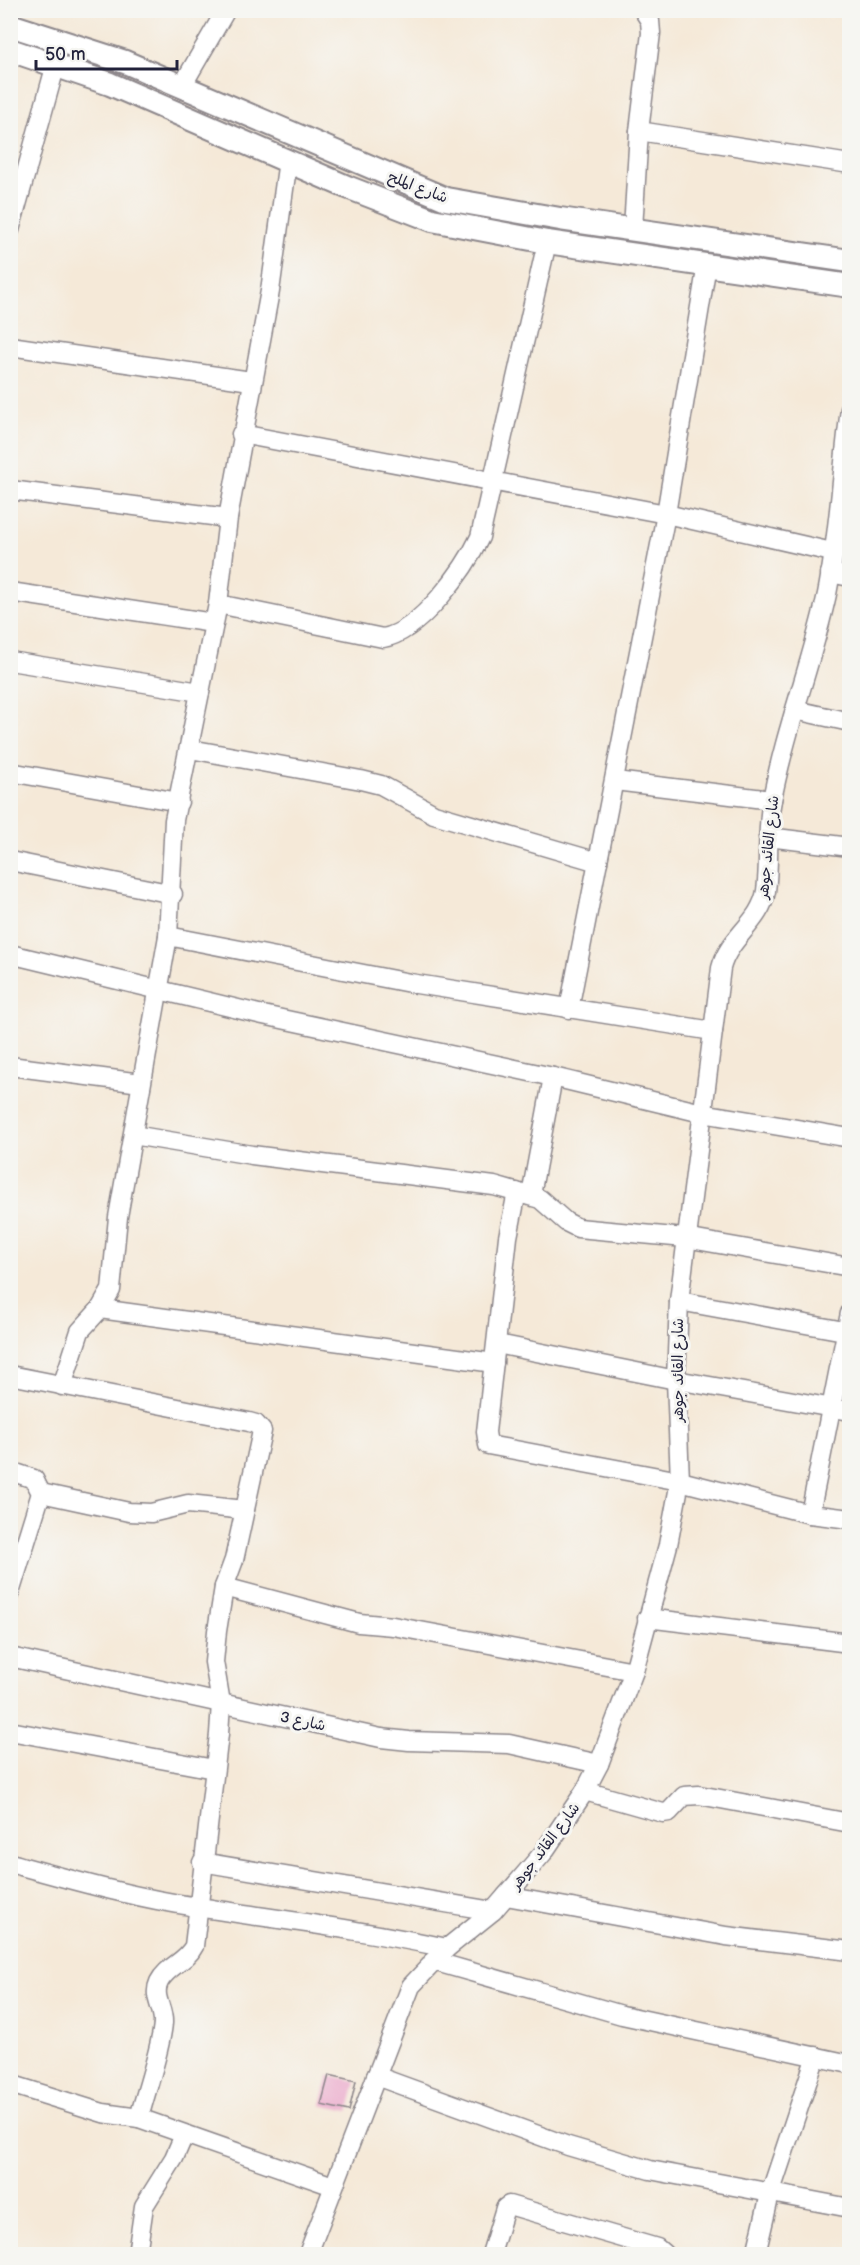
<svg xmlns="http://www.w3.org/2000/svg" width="860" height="2265" font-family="'Balsamiq Sans','Playpen Sans Arabic',sans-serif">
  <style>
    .building { fill: #eaa1c7 }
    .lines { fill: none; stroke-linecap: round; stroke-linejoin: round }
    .minor-casing { stroke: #8c868a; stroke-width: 21 }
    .tertiary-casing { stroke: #8c868a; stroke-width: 26 }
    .minor { stroke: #fff; stroke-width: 18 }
    .tertiary { stroke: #fff; stroke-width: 22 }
    .labels { text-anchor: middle; stroke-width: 6; stroke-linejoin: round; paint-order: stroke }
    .street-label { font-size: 15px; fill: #22223b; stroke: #f6f6f2 }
  </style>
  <rect width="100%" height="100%" fill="#f6f6f2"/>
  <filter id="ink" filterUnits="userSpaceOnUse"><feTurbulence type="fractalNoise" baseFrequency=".0167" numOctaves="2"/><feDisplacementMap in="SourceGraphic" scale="12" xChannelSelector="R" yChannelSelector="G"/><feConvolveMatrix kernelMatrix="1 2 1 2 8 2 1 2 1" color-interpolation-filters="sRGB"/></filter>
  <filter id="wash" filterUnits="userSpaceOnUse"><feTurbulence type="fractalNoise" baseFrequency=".008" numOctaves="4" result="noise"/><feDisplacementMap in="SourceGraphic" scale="24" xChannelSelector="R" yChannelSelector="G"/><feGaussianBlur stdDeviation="1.35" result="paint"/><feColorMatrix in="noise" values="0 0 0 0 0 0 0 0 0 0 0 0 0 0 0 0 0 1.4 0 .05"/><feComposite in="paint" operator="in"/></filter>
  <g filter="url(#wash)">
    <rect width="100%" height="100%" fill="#f5e9d8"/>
    <g id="blocks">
      <polygon class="building" points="329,2075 356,2081 349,2111 321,2105"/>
    </g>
  </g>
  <g filter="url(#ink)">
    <use href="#blocks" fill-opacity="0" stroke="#8c868a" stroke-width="1.5"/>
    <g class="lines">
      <defs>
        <g id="minor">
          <polyline points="182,86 226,10"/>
          <polyline points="639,131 850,164"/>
          <polyline points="633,229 639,131 651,33 650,21 643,10"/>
          <polyline points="10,230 56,64"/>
          <polyline points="10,346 251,381"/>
          <polyline points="241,434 666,514 832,552"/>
          <polyline points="10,490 228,518"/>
          <polyline points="830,573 850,577"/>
          <polyline points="10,592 213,623"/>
          <path d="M218 604 383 638C420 632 465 569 480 537L547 242"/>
          <polyline points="10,661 200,692"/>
          <polyline points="795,710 850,722"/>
          <polyline points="190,749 361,780 381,785 434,814 598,862"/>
          <polyline points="10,772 179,802"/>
          <polyline points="615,781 772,800"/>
          <polyline points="768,837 850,847"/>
          <polyline points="10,861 173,894"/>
          <polyline points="168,936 410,983 713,1031"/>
          <polyline points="10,954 263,1015 553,1077 702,1113 850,1138"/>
          <polyline points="569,1009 666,514 707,264"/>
          <polyline points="10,1066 141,1083"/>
          <polyline points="133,1135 252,1155 494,1186 540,1199 566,1222 578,1228 685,1238 850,1267"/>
          <polyline points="517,1192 508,1237 486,1432 488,1445 680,1481 810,1514 850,1519"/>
          <polyline points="531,1195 553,1077"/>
          <polyline points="679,1301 850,1332"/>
          <polyline points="100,1309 494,1363"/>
          <polyline points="497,1344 676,1380 850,1411"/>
          <path d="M10 1375 249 1422 256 1424 262 1431 234 1560 224 1587 217 1631 214 1662 221 1703 219 1734 194 1946C186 1962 167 1966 159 1982 152 1997 164 2008 163 2023 161 2049 146 2091 139 2118"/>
          <polyline points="62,1386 80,1331 100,1309 111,1290 118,1217 168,936 174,820 218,604 228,518 270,291 288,160"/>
          <polyline points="10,1471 34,1479 41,1493 10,1593"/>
          <polyline points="41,1493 129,1512 151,1513 188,1504 245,1510"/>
          <polyline points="810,1514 850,1313"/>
          <polyline points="224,1587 359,1623 393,1626 634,1671"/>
          <polyline points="647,1618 850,1643"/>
          <polyline points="10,1657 381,1738 409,1741 509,1744 599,1764"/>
          <polyline points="10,1731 214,1769"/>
          <polyline points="585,1791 663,1813 669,1812 684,1796 699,1795 850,1823"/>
          <polyline points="202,1862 493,1911"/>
          <path d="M10 1863C72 1880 135 1898 198 1907 281 1920 364 1930 447 1948"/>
          <polyline points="506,1896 726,1936 850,1951"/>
          <polyline points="433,1961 622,2015 850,2064"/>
          <polyline points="376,2076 568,2146 650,2170 850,2208"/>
          <polyline points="10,2084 103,2113 139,2118 333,2186"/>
          <polyline points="137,2254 144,2206 174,2158 184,2135"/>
          <path d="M308 2254 411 1986 447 1948 493 1911 543 1853 585 1791 599 1764 634 1671 668 1545 680 1481 676 1380 679 1301 721 968C729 937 761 922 766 891 770 861 766 830 772 800 785 730 812 663 827 594 839 533 842 470 850 409"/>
          <polyline points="491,2254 505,2208 509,2205 657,2248 664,2254"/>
          <polyline points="756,2254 770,2194 816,2056"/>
        </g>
        <g id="tertiary">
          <polyline points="10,25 125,62 446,199 560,219 850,261"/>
          <polyline points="10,50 110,84 347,187 432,220 547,242 850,286"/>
        </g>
      </defs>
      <use href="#minor" class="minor-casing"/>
      <use href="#tertiary" class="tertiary-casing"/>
      <use href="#minor" class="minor"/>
      <use href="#tertiary" class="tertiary"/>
    </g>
  </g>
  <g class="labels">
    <g class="street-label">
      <text transform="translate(418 187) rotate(21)" y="5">شارع الملح</text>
      <text transform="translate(768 847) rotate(-84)" y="5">شارع القائد جوهر</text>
      <text transform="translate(678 1370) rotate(-90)" y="5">شارع القائد جوهر</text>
      <text transform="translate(303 1721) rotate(12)" y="5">شارع 3</text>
      <text transform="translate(545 1846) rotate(-53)" y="5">شارع القائد جوهر</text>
    </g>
  </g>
  <rect width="860" height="2265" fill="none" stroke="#f6f6f2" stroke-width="36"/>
  <path d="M36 60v9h141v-9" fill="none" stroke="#22223b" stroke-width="3"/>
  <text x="45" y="60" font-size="18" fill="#22223b" stroke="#f6f6f2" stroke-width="4.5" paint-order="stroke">50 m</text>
</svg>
